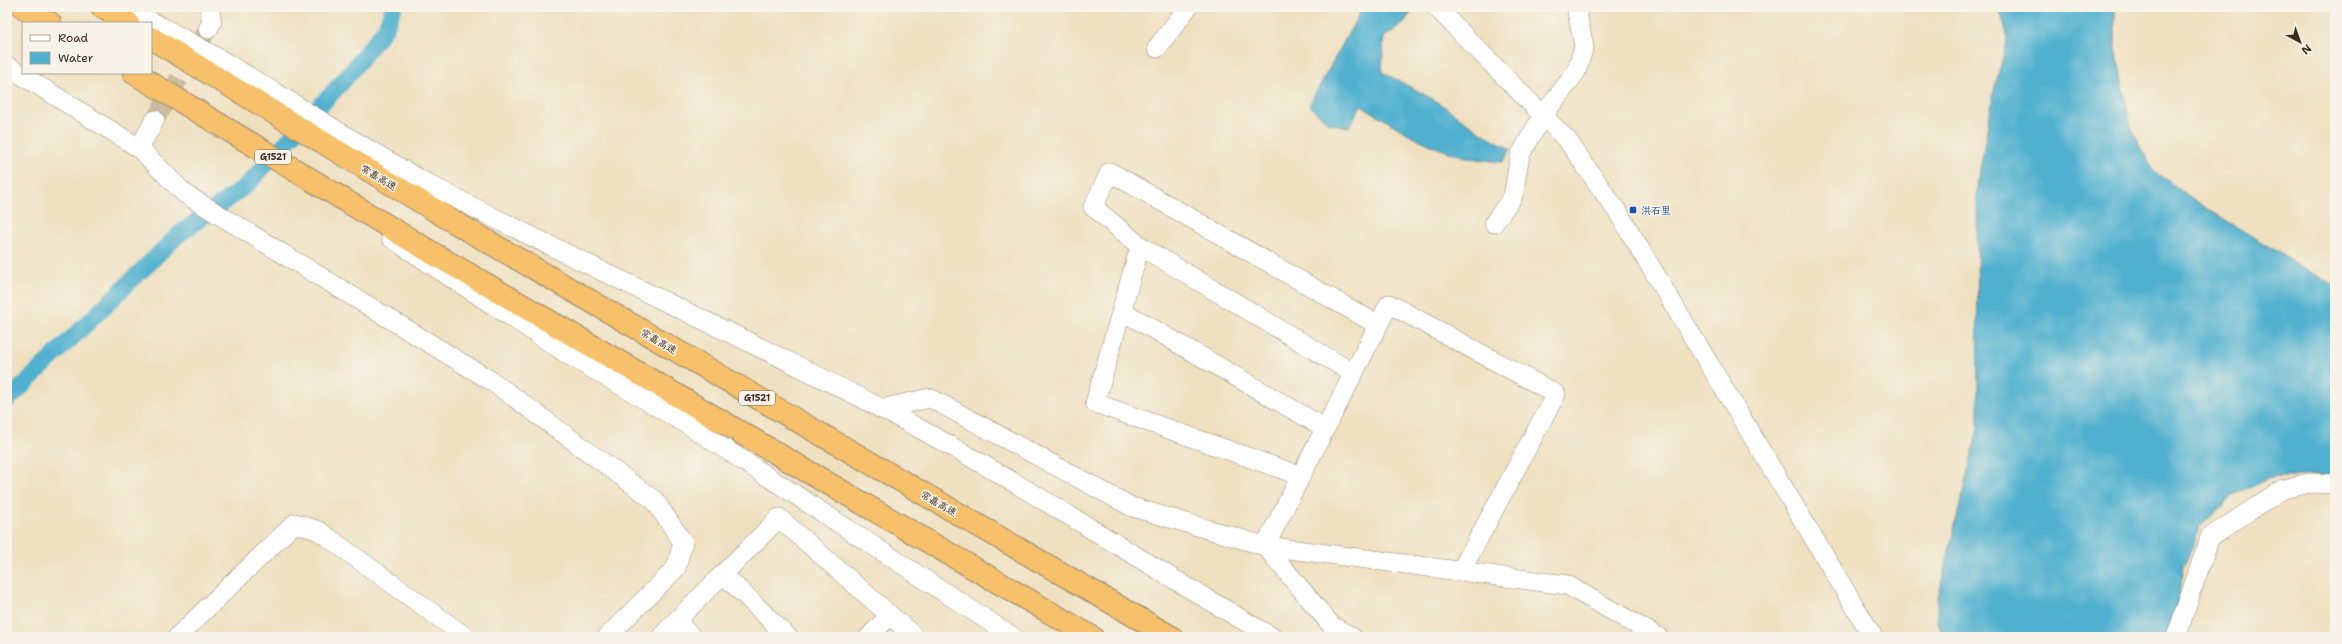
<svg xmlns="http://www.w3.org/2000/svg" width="2342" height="644" font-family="'Shantell Sans','LXGW WenKai TC',sans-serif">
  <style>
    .water { fill: #50b0cf; stroke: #466d76 }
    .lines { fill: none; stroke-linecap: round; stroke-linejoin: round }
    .canal { stroke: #50b0cf; stroke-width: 17 }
    .minor-tunnel { stroke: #cbbca0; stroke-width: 19; stroke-dasharray: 19 10; stroke-linecap: butt }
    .minor-casing { stroke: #95856f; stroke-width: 20 }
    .highway-casing { stroke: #95856f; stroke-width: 24 }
    .minor { stroke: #fff; stroke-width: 19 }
    .highway { stroke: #f7c06b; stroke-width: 22 }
    .transit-dot { fill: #1a4fb4; stroke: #f7f3e8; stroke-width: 1.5 }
    .labels { text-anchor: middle; stroke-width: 3; stroke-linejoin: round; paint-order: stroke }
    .shield { fill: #f7f3e8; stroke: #73665b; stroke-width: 1 }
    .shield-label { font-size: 9px; font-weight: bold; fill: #3b2a1e }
    .street-label { font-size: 10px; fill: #3b2a1e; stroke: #f7f3e8 }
    .transit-label { font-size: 10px; fill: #164399; stroke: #f7f3e8; text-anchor: start }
  </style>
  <rect width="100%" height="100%" fill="#f7f3e8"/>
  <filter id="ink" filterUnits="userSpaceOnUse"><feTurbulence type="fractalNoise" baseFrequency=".025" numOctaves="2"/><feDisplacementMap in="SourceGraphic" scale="8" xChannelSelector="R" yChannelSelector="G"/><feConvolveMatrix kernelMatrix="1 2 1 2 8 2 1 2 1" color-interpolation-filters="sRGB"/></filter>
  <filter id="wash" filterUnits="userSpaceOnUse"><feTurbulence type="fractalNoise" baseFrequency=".012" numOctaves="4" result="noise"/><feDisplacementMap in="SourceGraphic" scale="16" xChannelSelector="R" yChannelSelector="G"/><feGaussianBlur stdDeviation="0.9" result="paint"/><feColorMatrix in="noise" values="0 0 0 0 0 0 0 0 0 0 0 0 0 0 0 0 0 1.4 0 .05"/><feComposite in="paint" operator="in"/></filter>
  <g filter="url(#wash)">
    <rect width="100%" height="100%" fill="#efe0c0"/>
    <g class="water">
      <path d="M1363 7H1415L1403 24 1384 37 1382 72 1433 99 1482 133 1511 149 1503 162C1442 158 1411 136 1361 105L1349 127 1328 123 1309 105Z"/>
      <polygon points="1999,7 2115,7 2115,43 2130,125 2153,170 2201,205 2335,287 2335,476 2274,476 2231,497 2201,526 2184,566 2179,600 2168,637 1944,637 1937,622 1937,601 1978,429 1977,187 1994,90 2008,38"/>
    </g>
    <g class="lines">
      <polyline class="canal" points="7,401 178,235 247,185 345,79 385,29 394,7"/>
    </g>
  </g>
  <g filter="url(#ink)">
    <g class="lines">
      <polyline class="minor-tunnel" points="155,120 208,29"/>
      <defs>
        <g id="minor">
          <path d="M122 7C232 59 329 131 436 188 596 272 762 344 920 429 1040 494 1154 570 1272 637"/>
          <polyline points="1436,7 1568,141 1619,214 1873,637"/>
          <polyline points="208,29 212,22 209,7"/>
          <polyline points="1157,48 1188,7"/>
          <polyline points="7,66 139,148 155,120"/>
          <polyline points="139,148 185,194 493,382 654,500 683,542 676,568 607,637"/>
          <polyline points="1494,223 1513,196 1520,155 1542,117 1576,72 1584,47 1576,7"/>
          <polyline points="391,238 569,355 690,426 1013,637"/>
          <polyline points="1140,246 1353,373"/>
          <polyline points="1122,311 1325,428"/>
          <polyline points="881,409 930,398 1132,507 1265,546 1567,585 1658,637"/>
          <polyline points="1301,476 1095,403 1140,246 1093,207 1110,172 1378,325"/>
          <polyline points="723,574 788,637"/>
          <polyline points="177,637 295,523 319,531 466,637"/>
          <polyline points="661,637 676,621"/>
          <polyline points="692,637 676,621 779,518 915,637"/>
          <polyline points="869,637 890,615"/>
          <polyline points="1352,637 1332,626 1265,546 1389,304 1556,394 1461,571"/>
          <polyline points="2176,637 2210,537 2283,489 2309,483 2335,484"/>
        </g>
        <g id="highway">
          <polyline points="23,7 50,23"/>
          <polyline points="102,7 128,23"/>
          <polyline points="151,38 449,219 1171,637"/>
          <polyline points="134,73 434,254 1092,637"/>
        </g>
      </defs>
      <use href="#minor" class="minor-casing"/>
      <use href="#highway" class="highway-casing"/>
      <use href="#minor" class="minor"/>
      <use href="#highway" class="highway"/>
    </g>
  </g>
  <rect class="transit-dot" x="1629" y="206" width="8" height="8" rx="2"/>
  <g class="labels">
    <g class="shield">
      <rect x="255" y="150" width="36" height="14" rx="3"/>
      <rect x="739" y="391" width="36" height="14" rx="3"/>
    </g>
    <g class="shield-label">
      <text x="273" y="160">G1521</text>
      <text x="757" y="401">G1521</text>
    </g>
    <g class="street-label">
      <text transform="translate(379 177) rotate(31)" y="4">常嘉高速</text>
      <text transform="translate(659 341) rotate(30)" y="4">常嘉高速</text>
      <text transform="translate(939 503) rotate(30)" y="4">常嘉高速</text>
    </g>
    <g class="transit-label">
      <text x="1641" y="214">洪石里</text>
    </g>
  </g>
  <rect width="2342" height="644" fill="none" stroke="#f7f3e8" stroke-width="24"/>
  <rect x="22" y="22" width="130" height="52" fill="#f7f3e8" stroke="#aca397"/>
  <rect x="30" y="35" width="20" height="6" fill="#ffffff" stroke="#aca397"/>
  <text x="58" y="42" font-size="12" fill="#3b2a1e">Road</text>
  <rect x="30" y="52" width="20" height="12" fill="#50b0cf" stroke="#aca397"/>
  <text x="58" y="62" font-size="12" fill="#3b2a1e">Water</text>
  <g transform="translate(2300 42) rotate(139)" stroke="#f7f3e8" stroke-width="3" paint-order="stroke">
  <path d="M0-3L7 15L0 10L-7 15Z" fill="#3b2a1e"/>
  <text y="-6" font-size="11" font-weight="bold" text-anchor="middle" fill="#3b2a1e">N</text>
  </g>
</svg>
